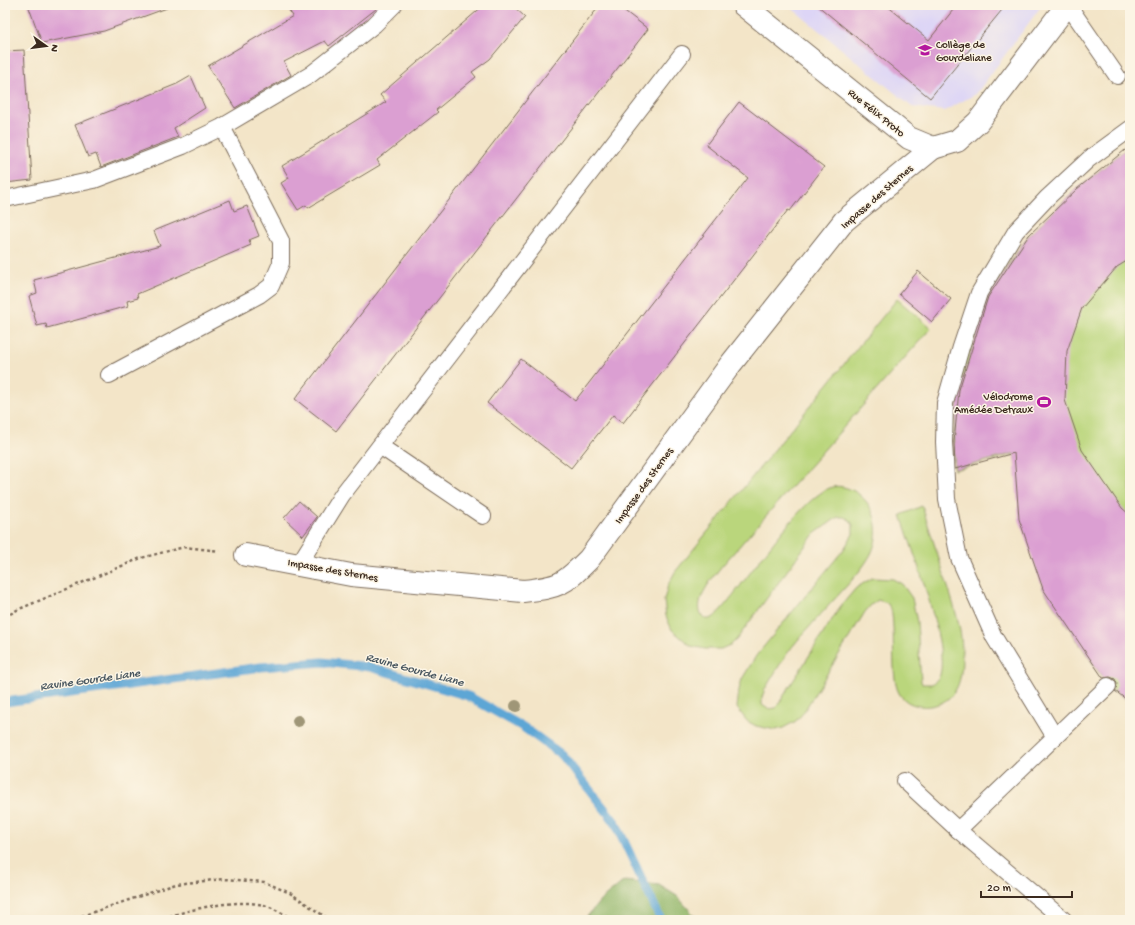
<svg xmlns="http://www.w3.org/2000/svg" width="1135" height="925" font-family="'Gochi Hand',sans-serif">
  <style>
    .built { fill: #ddd5f6 }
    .green { fill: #bad67b; stroke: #7a804c }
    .forest { fill: #93b76b; stroke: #677044 }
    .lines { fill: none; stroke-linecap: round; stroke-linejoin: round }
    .stream { stroke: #5da6d5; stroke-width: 9 }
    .building { fill: #db9fd2 }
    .service-casing { stroke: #7b6b5a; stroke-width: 18 }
    .minor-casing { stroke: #7b6b5a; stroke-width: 24 }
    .path { stroke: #7b6b5a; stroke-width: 2.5; stroke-dasharray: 3 3; stroke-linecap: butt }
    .service { stroke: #fff; stroke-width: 16 }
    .minor { stroke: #fff; stroke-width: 22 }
    .tree { fill: #9f9677 }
    .labels { text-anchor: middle; stroke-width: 3; stroke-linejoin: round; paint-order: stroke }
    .poi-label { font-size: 11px; fill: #3b2a1e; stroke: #fcf5e5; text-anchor: start }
    .street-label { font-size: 11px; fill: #3b2a1e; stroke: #fcf5e5 }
    .water-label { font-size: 12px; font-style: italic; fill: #47555e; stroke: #fcf5e5 }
  </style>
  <rect width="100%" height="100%" fill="#fcf5e5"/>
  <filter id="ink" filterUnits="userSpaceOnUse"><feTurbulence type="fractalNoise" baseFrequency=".025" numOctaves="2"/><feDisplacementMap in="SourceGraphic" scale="8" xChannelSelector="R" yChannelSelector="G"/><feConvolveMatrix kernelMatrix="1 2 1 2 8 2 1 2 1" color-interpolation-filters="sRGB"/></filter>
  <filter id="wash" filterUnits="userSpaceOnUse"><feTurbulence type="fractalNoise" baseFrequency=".012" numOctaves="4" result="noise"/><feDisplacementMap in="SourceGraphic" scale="16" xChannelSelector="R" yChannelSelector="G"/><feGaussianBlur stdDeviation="0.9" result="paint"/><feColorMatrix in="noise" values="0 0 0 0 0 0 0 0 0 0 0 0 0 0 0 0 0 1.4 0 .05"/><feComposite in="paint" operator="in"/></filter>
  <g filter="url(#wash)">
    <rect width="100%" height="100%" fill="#f3e5c8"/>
    <polygon class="built" points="788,5 1042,5 976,94 944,111 912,107"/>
    <g class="green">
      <polygon points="1130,146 1130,702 1108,686 1043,589 1014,454 954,470 953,439 962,364 990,290 1029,235 1077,189"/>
      <path d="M897 299 931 328 721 567C712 579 689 605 705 619H710L714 617C742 590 800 495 833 487 840 485 848 488 854 491 863 496 871 506 874 516 878 529 877 542 871 554 864 567 853 579 843 590 827 607 812 624 797 641 784 656 775 673 765 689L762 697V705L768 709 776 708 840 607 856 588 872 578 893 579 902 584 912 598 917 622 921 681 922 684H932C935 682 938 679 940 675 949 645 911 547 901 515L922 506C930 532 939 558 947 584 954 606 962 629 962 652 962 666 962 684 952 695 939 710 909 711 899 693 890 677 896 630 891 609L887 603 878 600 871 605 865 612 803 713 796 721 783 728 776 730 756 726 747 721 737 708 739 690 742 679 756 656 844 549 853 534V525L850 520 844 517H838L814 534 737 639 732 644 721 649H705L691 646 672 630 666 616 664 600 668 585 675 572Z"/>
    </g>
    <polygon class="forest" points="624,881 659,885 677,896 698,920 584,920 601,900"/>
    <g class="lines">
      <polyline class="stream" points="5,702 261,667 322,662 370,667 468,696 523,727 562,755 615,822 661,920"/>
    </g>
    <g id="blocks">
      <g class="building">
        <polygon points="28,5 167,5 167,8 104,31 42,43"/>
        <polygon points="285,5 381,5 329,46 325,41 284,62 291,75 235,108 208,66 293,16"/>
        <polygon points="484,5 512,5 525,17 490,59 472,72 476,77 436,110 438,112 377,160 380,165 308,208 306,205 298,210 281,183 289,178 282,166 386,102 380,95"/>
        <polygon points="600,5 617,5 648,29 336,431 295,399"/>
        <polygon points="817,5 886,5 929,40 957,5 1006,5 930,98"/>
        <polygon points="24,50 32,180 5,183 5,51"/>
        <polygon points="191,76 205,108 174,128 178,137 101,167 96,154 88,157 75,125 177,84"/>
        <polygon points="739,102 824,167 790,211 788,210 623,423 613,415 571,468 487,403 521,359 575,401 748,178 706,145"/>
        <polygon points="1130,146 1130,259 1117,267 1082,308 1067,351 1065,400 1082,450 1122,508 1130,515 1130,702 1115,691 1117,684 1115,679 1110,677 1103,678 1043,589 1019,519 1014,453 955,469 954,442 959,390 988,297 1029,235 1077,189"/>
        <polygon points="230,200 234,211 247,206 259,236 249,240 251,245 137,294 138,298 127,301 128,306 47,328 46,324 37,326 29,296 37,293 34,280 160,246 154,231"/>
        <polygon points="918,271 951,299 932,322 899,294"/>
        <polygon points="299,501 317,517 303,536 284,518"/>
      </g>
    </g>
  </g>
  <g filter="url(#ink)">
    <use href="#blocks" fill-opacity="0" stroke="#7b6b5a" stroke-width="1"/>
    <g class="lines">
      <defs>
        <g id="service">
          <polyline points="1068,5 1117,76"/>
          <polyline points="5,199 94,180 183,146 222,127 310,75 374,25 394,5"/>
          <polyline points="109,375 259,295 271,286 281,263 281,241 222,127"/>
          <polyline points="380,446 483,516"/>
          <polyline points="299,564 342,495 682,54"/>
          <polyline points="1055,737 994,637 959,558 947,499 944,442 945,403 961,347 979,293 1016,231 1048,197 1089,159 1130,129"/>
          <polyline points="905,781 958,830 1064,920"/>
          <polyline points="958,830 1108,686"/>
        </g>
        <g id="minor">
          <polyline points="743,5 909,138 933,148 957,141 978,122 1067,5"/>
          <path d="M246 555 351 575 523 591C560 587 563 585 589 559L730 365 844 221 933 148"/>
        </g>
      </defs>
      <use href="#service" class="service-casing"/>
      <use href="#minor" class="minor-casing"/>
      <g class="path">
        <polyline points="5,617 17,610 141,558 184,547 220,551"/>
        <polyline points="70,920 176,884 224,879 264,882 290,893 330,920"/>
        <path d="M158 920C188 910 232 898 264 905 274 908 285 915 295 920"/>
      </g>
      <use href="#service" class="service"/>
      <use href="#minor" class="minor"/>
    </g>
    <g class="tree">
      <circle cx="516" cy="706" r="6"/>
      <circle cx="298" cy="721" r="6"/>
    </g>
  </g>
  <defs>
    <symbol id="school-bare" viewBox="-9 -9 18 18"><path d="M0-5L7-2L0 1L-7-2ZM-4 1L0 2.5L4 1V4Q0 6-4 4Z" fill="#b5179e" stroke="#fcf5e5" stroke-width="2.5" paint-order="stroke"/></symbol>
    <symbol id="stadium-bare" viewBox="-9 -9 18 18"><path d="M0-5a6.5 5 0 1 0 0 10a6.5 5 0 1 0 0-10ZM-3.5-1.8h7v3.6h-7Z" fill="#b5179e" stroke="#fcf5e5" stroke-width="2.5" paint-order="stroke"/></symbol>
  </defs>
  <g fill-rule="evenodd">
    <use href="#school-bare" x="915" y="40" width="20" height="20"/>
    <use href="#stadium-bare" x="1034" y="392" width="20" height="20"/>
  </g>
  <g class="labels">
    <g class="poi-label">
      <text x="936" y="48">Collège de<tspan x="936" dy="13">Gourdeliane</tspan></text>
      <text x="1033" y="400" text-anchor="end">Vélodrome<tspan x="1033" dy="13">Amédée Detraux</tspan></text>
    </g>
    <g class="street-label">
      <text transform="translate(877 112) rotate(39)" y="4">Rue Félix Proto</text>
      <text transform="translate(876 196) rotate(-41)" y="4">Impasse des Sternes</text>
      <text transform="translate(643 485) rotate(-54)" y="4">Impasse des Sternes</text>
      <text transform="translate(333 569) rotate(10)" y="4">Impasse des Sternes</text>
    </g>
    <g class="water-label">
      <text transform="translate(415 669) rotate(15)" y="4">Ravine Gourde Liane</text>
      <text transform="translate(90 679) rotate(-8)" y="4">Ravine Gourde Liane</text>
    </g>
  </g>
  <rect width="1135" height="925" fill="none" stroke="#fcf5e5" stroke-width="20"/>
  <g transform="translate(46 46) rotate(104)" stroke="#fcf5e5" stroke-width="3" paint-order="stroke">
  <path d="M0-3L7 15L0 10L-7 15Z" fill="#3b2a1e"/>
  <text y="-6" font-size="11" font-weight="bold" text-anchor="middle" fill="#3b2a1e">N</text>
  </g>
  <path d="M981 891v6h91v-6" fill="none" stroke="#3b2a1e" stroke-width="2"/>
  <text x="987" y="891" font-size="12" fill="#3b2a1e" stroke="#fcf5e5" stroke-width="3" paint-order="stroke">20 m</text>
</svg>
